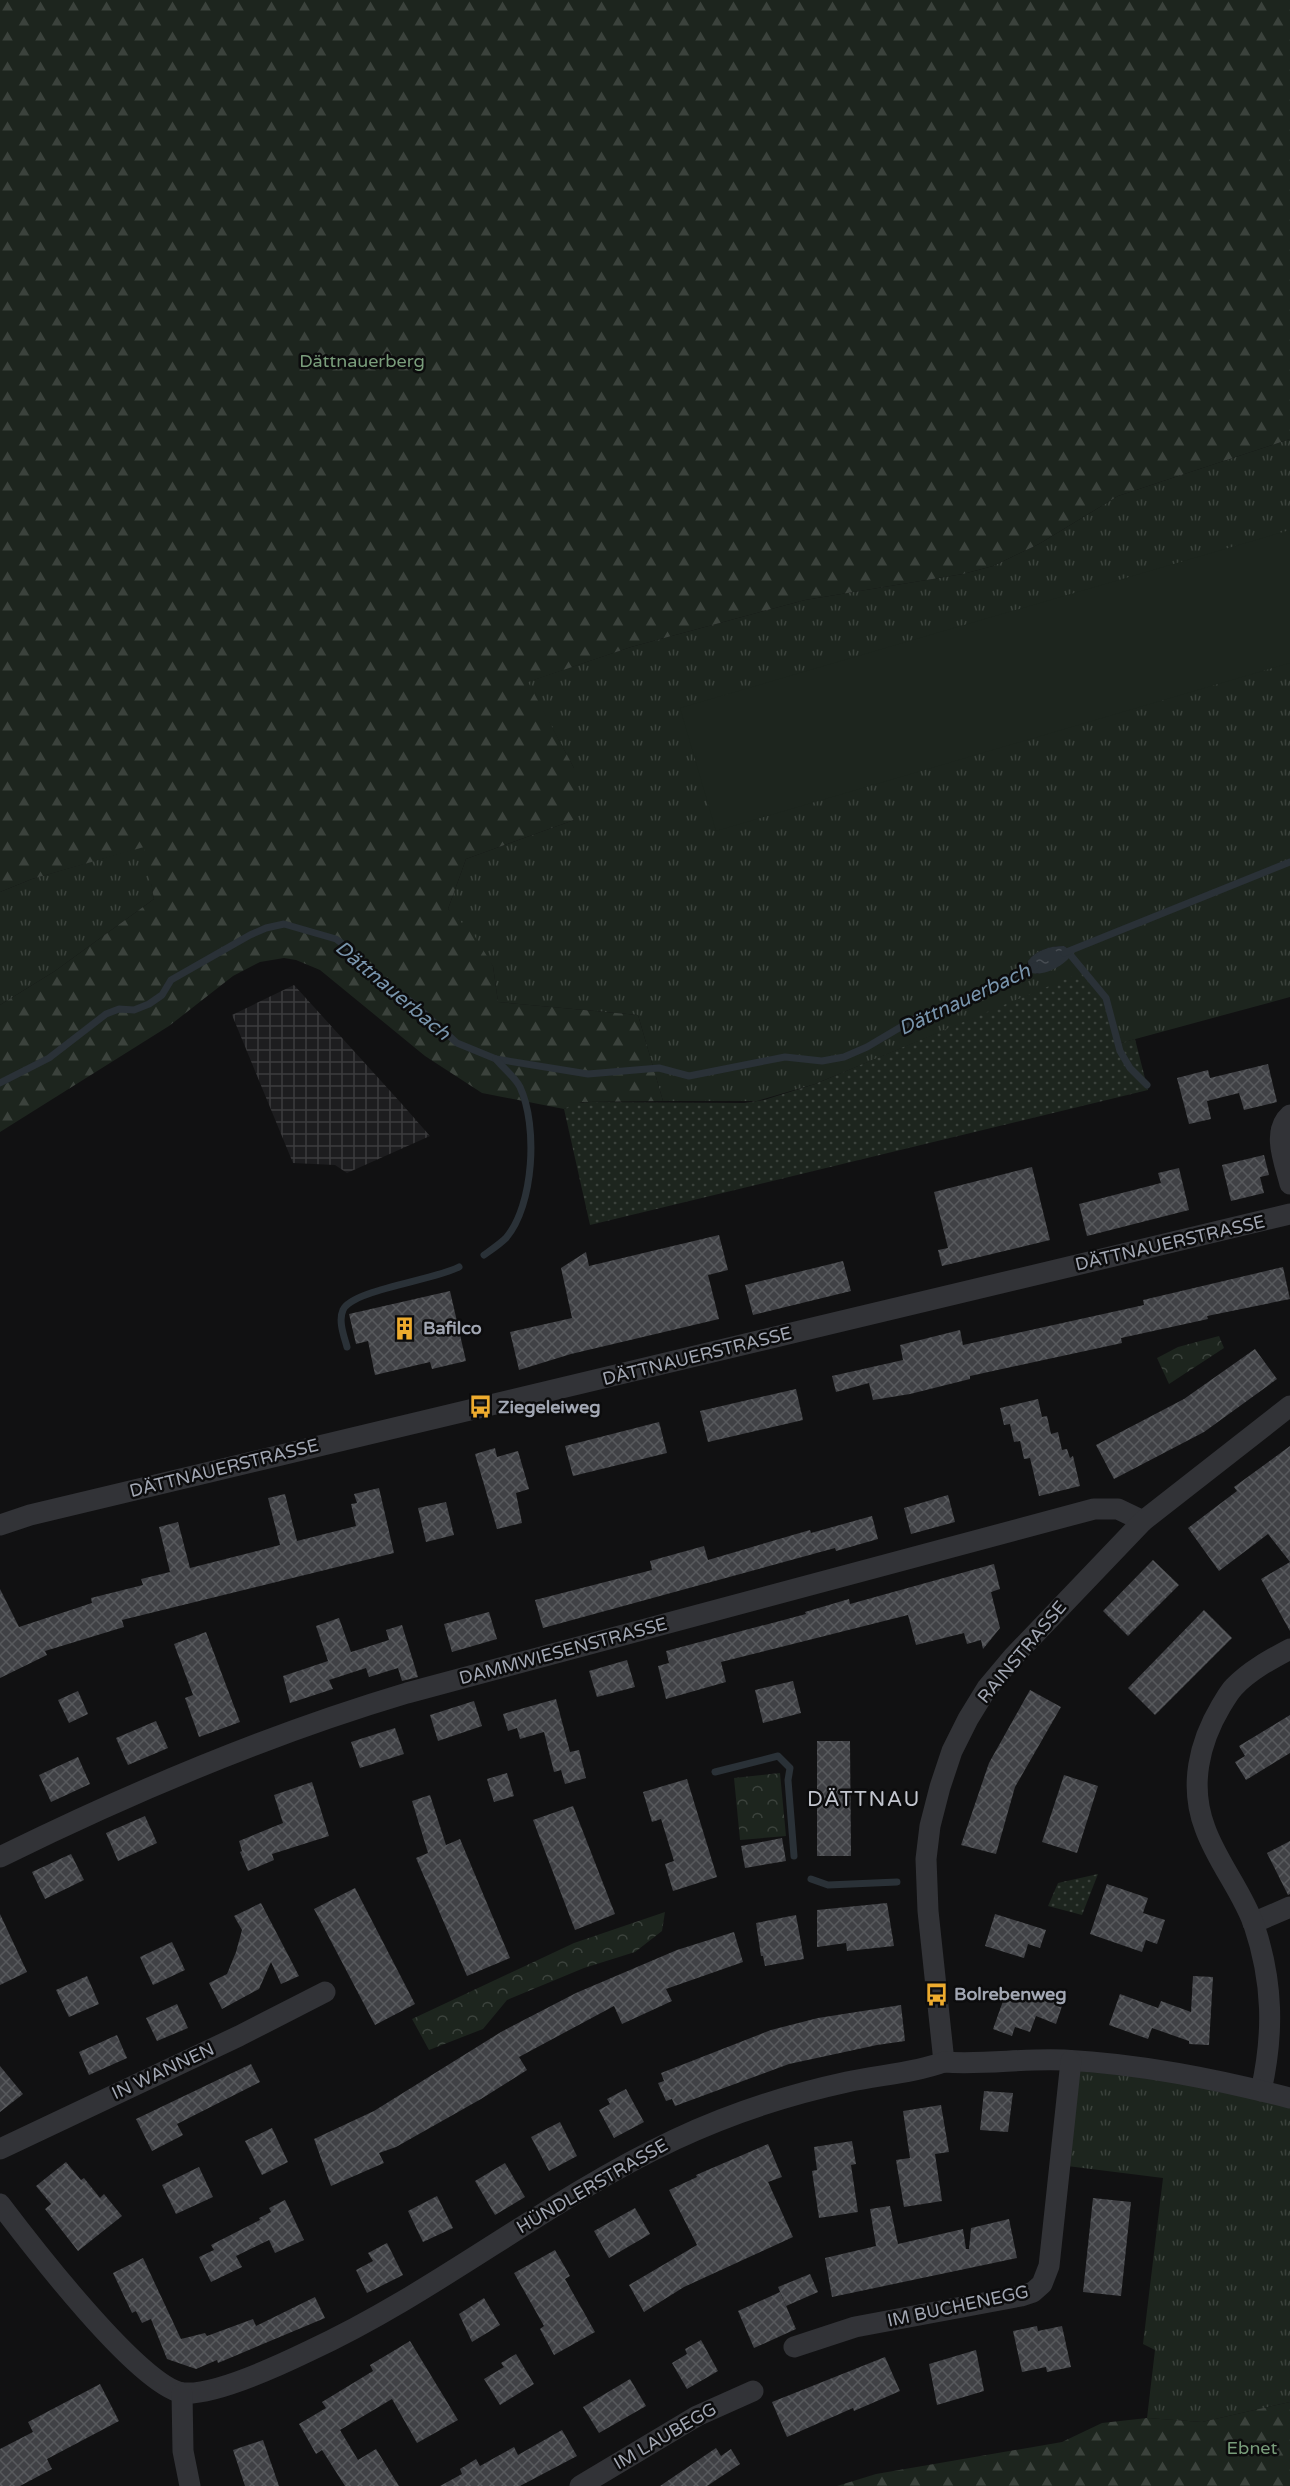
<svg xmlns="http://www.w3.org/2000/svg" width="1290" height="2486" font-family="'Varela Round',sans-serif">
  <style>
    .industrial { fill: url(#industrial-grid) }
    .grass { fill: url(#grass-tufts); fill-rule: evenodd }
    .forest { fill: url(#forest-firs) }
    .park { fill: url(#park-crowns) }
    .garden { fill: url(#garden-dots) }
    .pitch { fill: #1d251e }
    .water { fill: url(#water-ripples) }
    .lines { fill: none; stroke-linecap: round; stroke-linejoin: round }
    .stream { stroke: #2a3137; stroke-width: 7 }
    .building { fill: url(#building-cross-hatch) }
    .minor { stroke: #323337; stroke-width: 21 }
    .labels { text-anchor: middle; stroke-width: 5; stroke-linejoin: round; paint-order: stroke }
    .park-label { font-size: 18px; fill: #799d7b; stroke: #0c0c0d }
    .street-label { font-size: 18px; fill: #a2a7b3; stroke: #0c0c0d }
    .poi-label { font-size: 18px; font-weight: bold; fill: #a2a7b3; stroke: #0c0c0d; text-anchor: start }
    .water-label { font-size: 20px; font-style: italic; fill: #7995ad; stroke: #0c0c0d }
    .quarter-label { font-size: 21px; letter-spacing: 1.5px; fill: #c3c6cf; stroke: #0c0c0d }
  </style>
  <defs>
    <pattern id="industrial-grid" width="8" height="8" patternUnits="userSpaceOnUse" patternTransform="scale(1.5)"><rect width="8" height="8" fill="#1d1d1f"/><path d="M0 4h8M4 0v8" fill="none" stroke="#3b3b3d"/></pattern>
    <pattern id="grass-tufts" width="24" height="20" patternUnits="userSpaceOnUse" patternTransform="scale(1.5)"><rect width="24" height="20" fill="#1d251e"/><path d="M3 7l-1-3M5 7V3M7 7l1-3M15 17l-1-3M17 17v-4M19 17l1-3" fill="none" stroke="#3b423c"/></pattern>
    <pattern id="forest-firs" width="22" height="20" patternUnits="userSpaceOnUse" patternTransform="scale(1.5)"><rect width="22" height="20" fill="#1d251e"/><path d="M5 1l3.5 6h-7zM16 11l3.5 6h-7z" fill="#3b423c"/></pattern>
    <pattern id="park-crowns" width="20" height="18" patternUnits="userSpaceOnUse" patternTransform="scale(1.5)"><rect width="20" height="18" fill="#1d251e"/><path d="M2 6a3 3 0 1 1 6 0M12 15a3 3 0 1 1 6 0" fill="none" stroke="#3b423c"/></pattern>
    <pattern id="garden-dots" width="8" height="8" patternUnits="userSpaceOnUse" patternTransform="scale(1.5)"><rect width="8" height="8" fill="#1d251e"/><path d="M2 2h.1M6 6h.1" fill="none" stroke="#3b423c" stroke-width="1.8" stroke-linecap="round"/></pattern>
    <pattern id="water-ripples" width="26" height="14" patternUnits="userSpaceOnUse" patternTransform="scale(1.5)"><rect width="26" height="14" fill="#2a3137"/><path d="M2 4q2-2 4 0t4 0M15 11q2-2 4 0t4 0" fill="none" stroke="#464c52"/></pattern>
    <pattern id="building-cross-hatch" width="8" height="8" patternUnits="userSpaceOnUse" patternTransform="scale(1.5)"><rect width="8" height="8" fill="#404145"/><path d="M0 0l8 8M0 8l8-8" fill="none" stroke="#585a5d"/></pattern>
  </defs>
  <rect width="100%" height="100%" fill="#111112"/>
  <polygon class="industrial" points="294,985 401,1103 430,1136 347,1173 335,1165 293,1163 232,1015"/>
  <g class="grass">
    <path d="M1290 439V997L1117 1044 1106 998 1085 972 815 1084 757 1101H663L638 1015 498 1002 493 966 448 909 466 859 574 820V768L527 682 631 647 805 600 963 574 993 566 1039 544 1118 496ZM1064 946 1073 952 1061 964 1037 974 1027 964C1033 951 1050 946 1064 946Z"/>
    <polygon points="145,846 154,899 55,971 0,1005 0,892 32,879"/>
    <polygon points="1071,2061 1290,2098 1290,2402 1202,2422 1147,2418 1155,2350 1143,2344 1163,2178 1059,2165"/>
  </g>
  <g class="forest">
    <polygon points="0,0 1290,0 1290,439 1118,496 1039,544 993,566 963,574 805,600 631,647 528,682 574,768 574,820 466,859 448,909 474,935 493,966 498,1002 638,1015 663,1101 582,1102 564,1109 482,1093 425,1056 320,970 296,960 284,958 260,962 233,976 169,1026 0,1132 0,1005 55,971 154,899 144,847 32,879 0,892"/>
    <polygon points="1290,2402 1290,2486 837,2486 876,2474 1062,2442 1102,2423 1147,2418 1202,2422"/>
  </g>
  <g class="park">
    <polygon points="1219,1336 1224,1348 1169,1384 1157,1358 1178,1347"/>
    <polygon points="780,1773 786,1836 740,1840 734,1778"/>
    <polygon points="665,1912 662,1931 635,1952 584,1968 507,2000 483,2029 429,2050 412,2019 574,1943"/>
  </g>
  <g class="garden">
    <polygon points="1085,971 1111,1007 1117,1044 1135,1039 1148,1090 590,1225 564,1109 576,1103 591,1102 744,1103 764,1100 815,1084"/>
    <polygon points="1098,1874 1082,1915 1048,1906 1058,1883"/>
  </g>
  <polygon class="pitch" points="1290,530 1290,663 716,831 680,708"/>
  <path class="water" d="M1064 946 1073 952C1067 965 1042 978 1029 972L1028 961C1036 950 1050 946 1064 946Z"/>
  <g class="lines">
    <g class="stream">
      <polyline points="1068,952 1106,998 1120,1051 1130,1068 1147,1085"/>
      <polyline points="1064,953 1290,862"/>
      <polyline points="0,1083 49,1058 106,1014 119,1009 134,1010 149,1004 162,995 171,980 250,935 266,928 284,924 336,939 359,956 372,976 414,1004 457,1043 496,1059 588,1074 659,1068 689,1076 785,1057 822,1061 844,1057 867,1047 921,1015 954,1004 1035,966"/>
      <path d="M484 1255C491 1250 500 1244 506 1238 534 1205 538 1126 520 1087 515 1077 503 1068 496 1059"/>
      <path d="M347 1347C344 1336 338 1321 343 1310 351 1290 435 1280 459 1267"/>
      <polyline points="715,1772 778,1756 790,1768 788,1780 794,1856"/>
      <polyline points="811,1879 828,1885 897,1882"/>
    </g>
  </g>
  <g class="building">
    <polygon points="1268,1064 1277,1102 1244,1110 1239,1093 1207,1101 1211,1119 1189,1124 1177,1078 1208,1070 1210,1078"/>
    <polygon points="1264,1155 1269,1175 1260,1177 1264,1193 1231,1201 1222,1165"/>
    <polygon points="1032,1167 1050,1240 942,1266 938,1250 948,1248 934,1192"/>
    <polygon points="1179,1168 1189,1210 1087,1236 1079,1204 1161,1183 1158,1173"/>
    <polygon points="719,1235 728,1270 708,1275 719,1319 571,1354 519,1370 510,1332 572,1318 561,1268 586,1252 589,1266"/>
    <polygon points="843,1261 851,1291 753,1315 745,1285"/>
    <polygon points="1283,1267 1290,1299 1207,1316 1208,1319 1121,1338 1122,1343 970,1376 970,1379 910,1394 873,1400 869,1383 836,1392 832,1376 903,1360 900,1345 960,1330 963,1345 1144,1305 1143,1300"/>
    <polygon points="450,1291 466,1361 432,1369 430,1362 375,1375 368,1341 356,1344 349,1314"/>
    <polygon points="1255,1349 1277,1379 1204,1432 1114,1479 1096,1445 1184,1399"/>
    <polygon points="796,1389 803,1420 708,1442 700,1411"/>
    <polygon points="1038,1399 1042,1417 1047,1416 1051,1434 1058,1432 1062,1450 1067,1449 1070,1458 1073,1456 1080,1486 1039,1496 1030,1458 1024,1459 1020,1441 1014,1442 1010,1424 1004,1425 1000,1408"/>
    <polygon points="659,1422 667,1453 573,1476 565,1446"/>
    <polygon points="1290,1446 1290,1631 1261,1579 1290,1562 1268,1534 1219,1571 1188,1528 1237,1491 1234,1487"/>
    <polygon points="495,1448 497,1457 518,1451 529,1489 516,1493 522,1523 497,1529 475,1454"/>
    <polygon points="379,1488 394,1553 122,1620 124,1627 45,1651 47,1655 0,1678 0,1589 19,1627 92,1603 91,1598 143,1585 141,1579 170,1572 159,1527 178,1522 190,1568 280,1545 268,1498 285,1494 297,1541 356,1526 351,1504 357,1503 354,1494"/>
    <polygon points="948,1495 955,1522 911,1534 904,1508"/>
    <polygon points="446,1502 454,1535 426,1542 418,1508"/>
    <polygon points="872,1516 878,1539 836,1551 835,1548 543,1628 535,1600 652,1570 650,1561 704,1546 708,1560 810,1530 811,1533"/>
    <polygon points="1153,1560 1179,1585 1128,1636 1103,1611"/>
    <polygon points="994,1564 1000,1589 991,1592 1000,1628 983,1649 981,1640 967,1644 964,1633 916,1645 908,1615 721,1662 726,1682 666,1699 658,1666 669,1663 666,1651 806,1614 805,1612 849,1599 850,1604"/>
    <polygon points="1204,1610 1232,1638 1155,1715 1128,1688"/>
    <polygon points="489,1612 497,1639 452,1652 444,1624"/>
    <polygon points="339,1618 351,1652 389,1640 386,1630 402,1625 418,1677 402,1681 398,1668 369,1677 366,1668 329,1680 333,1689 290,1703 283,1676 328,1661 316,1626"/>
    <polygon points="206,1632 240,1722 199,1737 185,1698 193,1695 174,1644"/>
    <polygon points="627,1660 635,1687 597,1697 589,1671"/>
    <polygon points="793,1681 801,1713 763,1723 755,1690"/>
    <polygon points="1030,1690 1061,1707 1015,1787 996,1854 961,1845 989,1763"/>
    <polygon points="78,1691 88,1714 69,1723 58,1700"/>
    <polygon points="556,1699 570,1752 579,1750 586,1778 565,1784 561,1770 554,1772 544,1732 520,1739 517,1728 508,1731 503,1714"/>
    <polygon points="474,1701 482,1726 438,1741 430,1715"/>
    <polygon points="1290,1715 1290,1753 1246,1780 1235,1762 1245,1756 1239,1746"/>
    <polygon points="156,1721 168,1748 128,1765 116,1738"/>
    <polygon points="395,1728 404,1754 360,1768 351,1742"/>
    <polygon points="817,1741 850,1741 851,1856 817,1856"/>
    <polygon points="78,1757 90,1784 51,1802 39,1775"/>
    <polygon points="507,1773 514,1796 494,1802 487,1779"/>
    <polygon points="1064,1775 1098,1786 1077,1853 1042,1842"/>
    <polygon points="687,1779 717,1877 673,1891 665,1864 674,1861 661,1819 652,1822 643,1792"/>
    <polygon points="312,1782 329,1836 272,1854 274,1860 248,1871 240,1852 242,1851 239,1841 283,1823 274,1795"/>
    <polygon points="430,1795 446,1845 460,1839 510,1958 467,1976 416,1858 428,1853 412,1801"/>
    <polygon points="573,1806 615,1914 575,1930 533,1820"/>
    <polygon points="145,1816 157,1843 118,1861 106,1833"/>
    <polygon points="782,1838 786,1861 745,1868 741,1846"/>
    <polygon points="1290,1841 1290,1894 1288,1895 1267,1853"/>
    <polygon points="71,1854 84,1880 45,1899 32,1872"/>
    <polygon points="1107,1884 1148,1898 1143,1913 1165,1920 1157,1944 1146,1940 1142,1952 1090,1934"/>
    <polygon points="355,1888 415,2004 375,2025 314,1909"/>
    <polygon points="261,1903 299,1976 281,1984 271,1962 259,1989 222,2009 209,1983 227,1974 236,1952 242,1930 234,1916"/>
    <polygon points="887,1903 894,1946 847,1951 846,1943 817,1947 817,1910"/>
    <polygon points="0,1914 27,1972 0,1985"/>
    <polygon points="995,1914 1046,1930 1040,1948 1028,1944 1024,1958 985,1946"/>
    <polygon points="796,1915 804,1959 765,1966 763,1956 761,1956 756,1923"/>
    <polygon points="734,1932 743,1962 666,1989 672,2001 622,2024 614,2006 519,2057 527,2070 481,2099 396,2147 379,2153 384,2163 331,2186 314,2139 374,2111 501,2032 576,1993 677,1950"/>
    <polygon points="172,1942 185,1970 153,1985 140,1957"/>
    <polygon points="87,1976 99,2004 69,2017 56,1990"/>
    <polygon points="1193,1976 1213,1977 1209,2045 1189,2044 1189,2041 1152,2028 1148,2039 1109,2025 1120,1994 1158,2008 1161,2001 1191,2012"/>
    <polygon points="1007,1990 1028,1998 1031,1991 1063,2003 1056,2024 1036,2016 1030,2032 1015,2027 1012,2036 993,2029"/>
    <polygon points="177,2004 188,2028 157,2041 146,2018"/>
    <polygon points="901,2005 905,2041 877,2045 789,2064 675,2106 672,2099 666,2101 658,2083 664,2081 661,2073 771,2030 818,2018"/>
    <polygon points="117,2035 127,2058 89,2075 79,2052"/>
    <polygon points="251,2064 260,2082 177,2124 183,2135 152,2151 136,2119"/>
    <polygon points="0,2066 23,2094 0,2112"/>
    <polygon points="626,2089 644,2122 614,2138 599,2110 610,2104 607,2099"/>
    <polygon points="984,2091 1013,2093 1008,2132 980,2130"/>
    <polygon points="941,2105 949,2152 935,2154 942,2201 904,2207 896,2160 910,2158 903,2111"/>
    <polygon points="560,2122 577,2156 549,2171 531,2137"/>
    <polygon points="272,2128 288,2162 262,2175 245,2141"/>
    <polygon points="852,2141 856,2164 851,2165 858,2212 819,2218 812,2171 817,2170 814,2147"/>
    <polygon points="768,2144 782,2177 768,2182 793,2237 684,2287 644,2312 629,2285 697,2245 669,2190 697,2177 696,2175"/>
    <polygon points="66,2162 81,2180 84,2178 100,2198 104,2194 122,2216 78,2251 45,2209 51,2204 36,2186"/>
    <polygon points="505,2163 525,2197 495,2215 475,2181"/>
    <polygon points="199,2167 213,2197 176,2214 162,2185"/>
    <polygon points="437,2196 453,2228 423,2242 408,2211"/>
    <polygon points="1093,2198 1131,2202 1121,2296 1083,2292"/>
    <polygon points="285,2200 304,2240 275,2253 269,2240 236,2256 242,2267 211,2282 199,2257 214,2250 211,2245 260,2220 259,2218 271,2212 269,2208"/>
    <polygon points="890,2206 898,2244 963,2229 966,2249 969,2249 971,2228 1009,2219 1017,2258 832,2297 825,2258 876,2246 870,2209"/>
    <polygon points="635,2208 650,2234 609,2258 594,2231"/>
    <polygon points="387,2243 403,2275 367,2293 356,2270 373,2261 368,2253"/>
    <polygon points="555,2250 570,2276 565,2279 595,2332 554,2355 540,2329 544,2326 514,2273"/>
    <polygon points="143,2258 181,2339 205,2333 207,2336 253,2319 256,2326 315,2297 325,2318 218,2363 217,2360 196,2369 167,2359 151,2319 142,2323 136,2311 132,2313 113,2273"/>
    <polygon points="810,2274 818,2292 786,2306 778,2287"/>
    <polygon points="780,2292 796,2329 754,2348 738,2311"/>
    <polygon points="484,2298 500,2325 472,2342 459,2314"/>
    <polygon points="1037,2326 1038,2331 1062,2326 1071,2367 1047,2372 1046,2367 1022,2372 1013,2331"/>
    <polygon points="701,2340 718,2371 687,2389 672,2363 687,2354 685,2349"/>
    <polygon points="410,2341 458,2420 417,2443 392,2399 340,2430 358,2460 376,2449 399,2486 345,2486 322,2450 316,2454 299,2424 326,2408 322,2402 373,2371 370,2365"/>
    <polygon points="976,2350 984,2391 937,2405 929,2364"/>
    <polygon points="516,2354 534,2384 500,2405 484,2379 504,2367 501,2363"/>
    <polygon points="885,2357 900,2391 854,2411 853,2408 787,2437 772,2402"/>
    <polygon points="630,2379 646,2406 599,2433 583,2407"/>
    <polygon points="100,2384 119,2421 47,2459 52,2469 20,2486 0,2486 0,2449 33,2432 28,2422"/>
    <polygon points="562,2430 577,2456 520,2486 440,2486 462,2474 460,2469 476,2459 480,2466 514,2447 518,2455"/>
    <polygon points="263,2440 279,2486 245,2486 233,2450"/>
    <polygon points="716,2448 721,2456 731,2449 740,2464 707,2486 660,2486"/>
  </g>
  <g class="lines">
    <g class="minor">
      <path d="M1290 1115C1271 1132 1285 1163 1290 1184"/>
      <path d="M0 1525 30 1515C449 1413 870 1317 1290 1214"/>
      <path d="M0 1857C132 1792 266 1735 407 1693L1094 1509H1118L1143 1521"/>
      <polyline points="1253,1923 1290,1907"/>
      <polyline points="944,2062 928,1911 926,1859 930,1826 940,1787 952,1751 968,1719 987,1688 1013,1657 1143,1521 1290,1406"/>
      <path d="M1261 2091C1274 2033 1273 1982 1254 1925 1242 1891 1217 1862 1205 1828 1189 1786 1199 1743 1221 1706 1225 1700 1229 1692 1234 1687 1249 1671 1271 1659 1290 1649"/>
      <polyline points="0,2149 239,2036 325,1992"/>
      <path d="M0 2204C28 2241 142 2390 184 2393 216 2395 280 2365 309 2351 435 2293 547 2200 674 2140 729 2114 787 2095 847 2082 879 2075 914 2073 944 2062 984 2065 1024 2058 1064 2060 1141 2064 1215 2079 1290 2098"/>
      <polyline points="794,2347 855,2327 1021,2296 1033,2292 1042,2284 1049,2266 1071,2061"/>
      <polyline points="182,2393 183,2451 190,2486"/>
      <polyline points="580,2486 697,2416 753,2391"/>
    </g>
  </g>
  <defs>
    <symbol id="building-bare" viewBox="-9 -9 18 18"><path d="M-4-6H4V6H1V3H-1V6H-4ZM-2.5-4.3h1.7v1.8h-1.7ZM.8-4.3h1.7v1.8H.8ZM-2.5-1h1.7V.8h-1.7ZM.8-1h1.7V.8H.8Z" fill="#edab2e" stroke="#0c0c0d" stroke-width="2.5" paint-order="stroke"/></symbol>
    <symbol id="bus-bare" viewBox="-9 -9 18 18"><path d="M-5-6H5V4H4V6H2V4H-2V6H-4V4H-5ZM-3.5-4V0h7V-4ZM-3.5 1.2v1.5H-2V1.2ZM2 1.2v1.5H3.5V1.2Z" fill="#edab2e" stroke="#0c0c0d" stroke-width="2.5" paint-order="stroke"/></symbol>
  </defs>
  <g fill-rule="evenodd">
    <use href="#building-bare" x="388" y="1312" width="33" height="33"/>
    <use href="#bus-bare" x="464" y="1390" width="33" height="33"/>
    <use href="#bus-bare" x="920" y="1978" width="33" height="33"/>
  </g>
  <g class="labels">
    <g class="park-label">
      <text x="362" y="367">Dättnauerberg</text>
      <text x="1252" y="2454">Ebnet</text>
    </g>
    <g class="street-label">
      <text transform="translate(1170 1243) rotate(-13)" y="6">DÄTTNAUERSTRASSE</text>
      <text transform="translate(697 1356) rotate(-14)" y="6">DÄTTNAUERSTRASSE</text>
      <text transform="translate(224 1468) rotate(-14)" y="6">DÄTTNAUERSTRASSE</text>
      <text transform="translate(563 1651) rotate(-15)" y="6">DAMMWIESENSTRASSE</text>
      <text transform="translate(1022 1652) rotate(-50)" y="6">RAINSTRASSE</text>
      <text transform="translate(163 2071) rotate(-25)" y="6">IN WANNEN</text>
      <text transform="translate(592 2186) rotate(-30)" y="6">HÜNDLERSTRASSE</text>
      <text transform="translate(958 2306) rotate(-12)" y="6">IM BUCHENEGG</text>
      <text transform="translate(665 2436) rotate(-30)" y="6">IM LAUBEGG</text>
    </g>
    <g class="poi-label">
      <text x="423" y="1334">Bafilco</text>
      <text x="498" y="1413">Ziegeleiweg</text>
      <text x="954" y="2000">Bolrebenweg</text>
    </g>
    <g class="water-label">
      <text transform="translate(393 990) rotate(40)" y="7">Dättnauerbach</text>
      <text transform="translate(964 999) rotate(-25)" y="7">Dättnauerbach</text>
    </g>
    <g class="quarter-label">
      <text x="864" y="1806">DÄTTNAU</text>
    </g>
  </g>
</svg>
